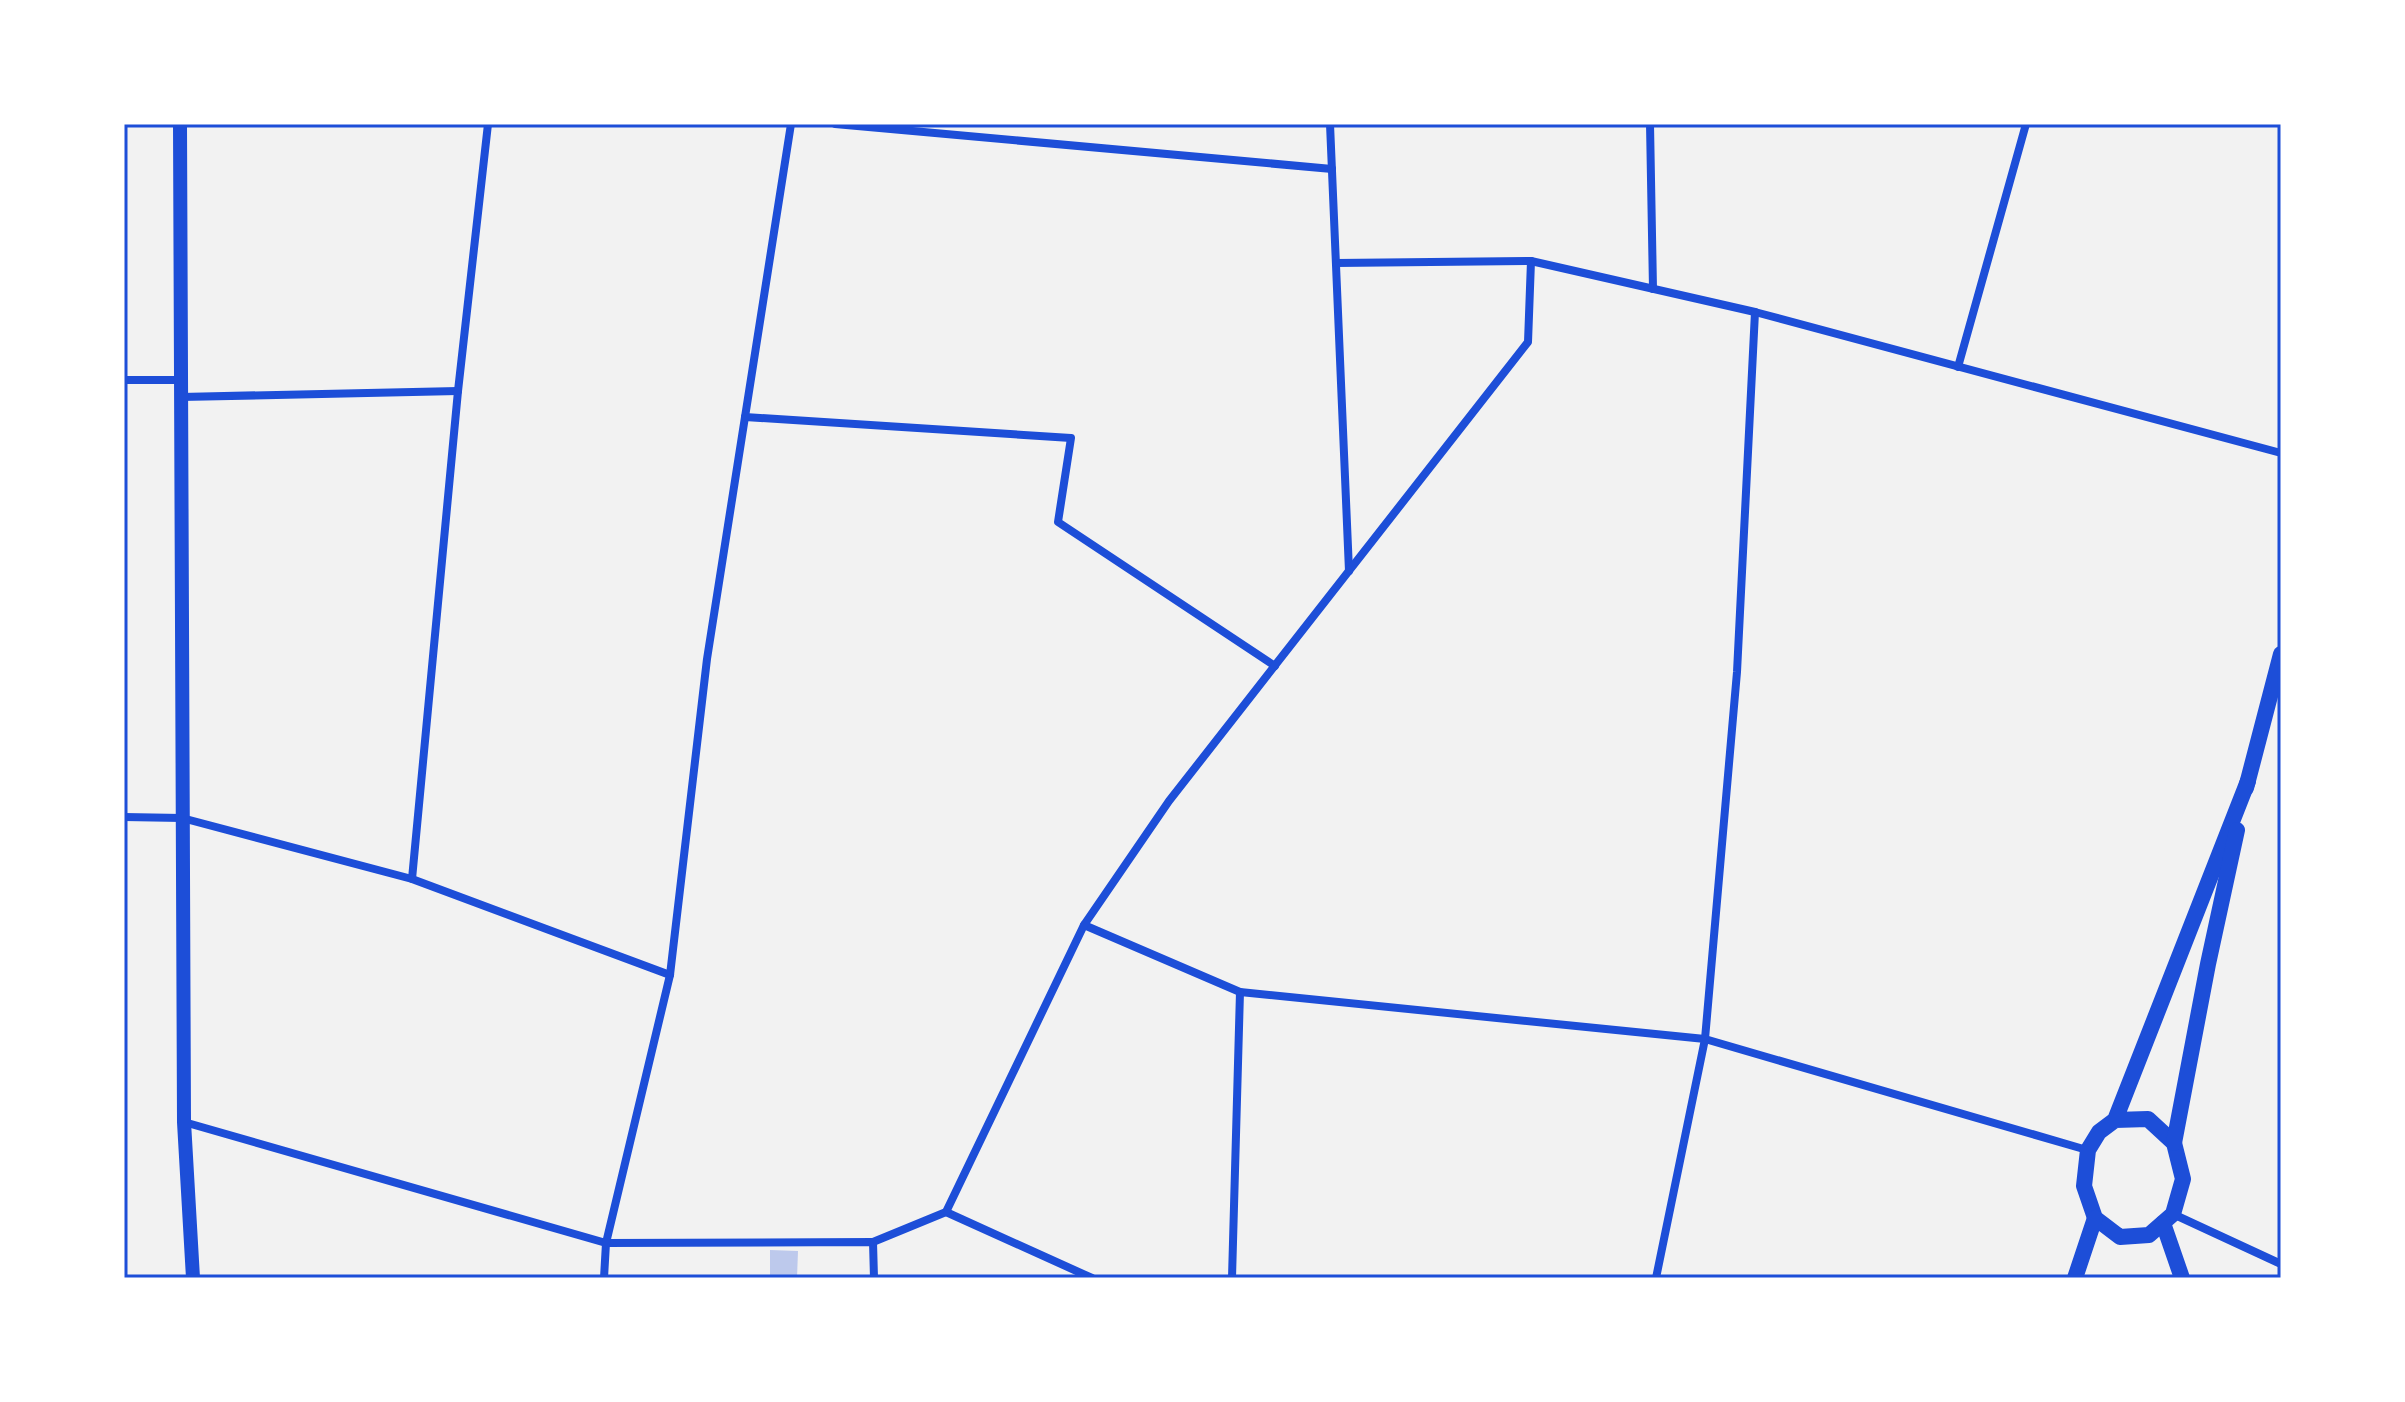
<svg xmlns="http://www.w3.org/2000/svg" width="2405" height="1402" font-family="'Roboto Condensed',sans-serif">
  <style>
    .building { fill: #bdc9ec }
    .lines { fill: none; stroke-linecap: round; stroke-linejoin: round }
    .minor { stroke: #1d4ed8; stroke-width: 8 }
    .tertiary { stroke: #1d4ed8; stroke-width: 14 }
    .secondary { stroke: #1d4ed8; stroke-width: 16 }
    .neatline { fill: none; stroke: #1d4ed8; stroke-width: 3 }
  </style>
  <rect width="100%" height="100%" fill="#f2f2f2"/>
  <polygon class="building" points="770,1250 798,1251 797,1278 770,1278"/>
  <g class="lines">
    <g class="minor">
      <polyline points="835,124 1332,169"/>
      <polyline points="1330,124 1349,571"/>
      <polyline points="1650,124 1653,289"/>
      <polyline points="1336,263 1531,261 1755,312 2281,453"/>
      <polyline points="1958,367 2026,124"/>
      <polyline points="124,380 181,380"/>
      <polyline points="181,397 458,391"/>
      <polyline points="745,417 1071,438 1058,522 1275,666"/>
      <polyline points="124,817 182,818 412,879 670,975"/>
      <polyline points="412,879 458,391 488,124"/>
      <polyline points="1084,925 1240,992 1705,1039 2087,1150"/>
      <polyline points="184,1122 606,1243 873,1242 874,1278"/>
      <polyline points="946,1212 1092,1278"/>
      <polyline points="2173,1214 2281,1264"/>
      <polyline points="873,1242 946,1212 1084,925 1169,801 1528,342 1531,261"/>
      <polyline points="604,1278 606,1243 670,975 707,659 791,124"/>
      <polyline points="1232,1278 1240,992"/>
      <polyline points="1656,1278 1705,1039 1737,672 1755,312"/>
    </g>
    <polyline class="tertiary" points="180,124 184,1122 193,1278"/>
    <g class="secondary">
      <polyline points="2246,788 2281,654"/>
      <polyline points="2115,1120 2148,1119 2174,1143 2183,1179 2173,1214 2149,1235 2120,1237 2095,1218 2084,1186 2088,1150 2099,1132 2115,1120 2248,781"/>
      <polyline points="2174,1143 2208,964 2237,830"/>
      <polyline points="2163,1223 2182,1278"/>
      <polyline points="2075,1278 2095,1218"/>
    </g>
  </g>
  <rect width="2405" height="1402" fill="none" stroke="#ffffff" stroke-width="252"/>
  <rect x="126" y="126" width="2153" height="1150" class="neatline"/>
</svg>
